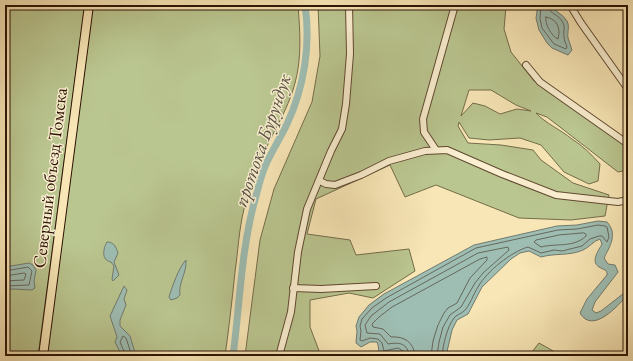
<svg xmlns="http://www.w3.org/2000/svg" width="633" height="361" font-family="'EB Garamond',serif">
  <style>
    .green { fill: #bac690; stroke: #746c4a; fill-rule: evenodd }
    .water { fill: #9ebeb4; stroke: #717a6e }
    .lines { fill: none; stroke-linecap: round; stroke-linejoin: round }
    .shore { stroke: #66685c; stroke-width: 1 }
    .river { stroke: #9ebeb4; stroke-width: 7 }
    .minor-casing { stroke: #604830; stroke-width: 8 }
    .major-casing { stroke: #2d1304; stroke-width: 10 }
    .minor { stroke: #faefd0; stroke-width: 6 }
    .major { stroke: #f8e6b6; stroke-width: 8 }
    .labels { text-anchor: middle; stroke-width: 3; stroke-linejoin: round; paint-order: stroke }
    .street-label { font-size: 18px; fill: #2d1304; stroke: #faefd0 }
    .water-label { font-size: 19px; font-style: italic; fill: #554f42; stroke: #faefd0 }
  </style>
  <rect width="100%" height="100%" fill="#f8e6b6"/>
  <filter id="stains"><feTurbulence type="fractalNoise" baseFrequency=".005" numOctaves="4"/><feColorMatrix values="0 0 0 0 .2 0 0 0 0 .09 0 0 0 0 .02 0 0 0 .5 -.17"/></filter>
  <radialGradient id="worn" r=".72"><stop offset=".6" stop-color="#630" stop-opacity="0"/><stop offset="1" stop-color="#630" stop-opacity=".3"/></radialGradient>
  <g class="green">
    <polygon points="5,5 85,5 38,356 5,356"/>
    <path d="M93 5H298C300 31 302 58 295 83 290 102 281 119 272 136 261 159 250 183 244 209 239 229 238 251 235 272 232 300 229 328 225 356H47Z"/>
    <path d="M318 5H504L506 7 504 29 511 52 534 81 586 116 628 147V170L618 172 547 117 536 113C545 123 561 130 572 139 583 146 592 155 600 164L598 181 589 184 564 172 541 145 520 138 489 140 469 138 459 122 458 126 468 143 501 145 533 150 541 160 573 183 609 195 605 216 571 220 519 218 436 185 405 197 390 165 316 199 307 234 350 240 356 255 409 249 415 271 373 298 349 293 310 300V327L321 356H245L260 240 274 189 312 102 320 56ZM469 90H491L516 105 531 111 517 109 500 114 485 106 473 103 461 116Z"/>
    <polygon points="539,343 562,356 529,356"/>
  </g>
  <g class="water">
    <path d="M538 5H551C555 12 563 14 567 21 570 27 567 32 568 38 569 42 571 46 572 50L568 55 552 48 547 43 539 30 536 18Z"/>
    <path d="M598 221 607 222C618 234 610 246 604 258L608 264 615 265 618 272 595 302 592 310 596 313 601 311 628 290V295C618 305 593 335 580 313L587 299 607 275V272C605 269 602 269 599 267 590 261 599 250 602 244L600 239C593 241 590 247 583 250 570 256 555 253 541 257L529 251 520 253 511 259 482 287 468 314 457 320 452 330 446 356H400V353L397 352 383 355 379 352 378 345 377 342H370L361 347 356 343 357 331 356 326 359 317 369 305 384 294 474 245 557 226 577 225Z"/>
    <path d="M107 242C114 242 116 247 118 253L114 262 119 275 113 281 112 279 114 266 111 262C101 260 103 249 107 242Z"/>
    <path d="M186 260C187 273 178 283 180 295L177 298 171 300 169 297C172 287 179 267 186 260Z"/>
    <polygon points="29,263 33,265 36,270 34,281 35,288 32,290 12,289 5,290 5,267"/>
    <polygon points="124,286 127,290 124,299 126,305 120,320 120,326 130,336 136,356 122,356 115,342 117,337 110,316"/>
  </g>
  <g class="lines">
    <g class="shore">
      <path d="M541 5 540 19 542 28 554 44 566 49 567 47C566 44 564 40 564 37 563 31 566 27 562 21 558 14 549 14 547 5"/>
      <path d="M546 17C557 19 561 28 558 39 552 37 544 23 546 17Z"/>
      <path d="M584 233 586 234V236C574 248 556 243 541 247L534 242 536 240 559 235Z"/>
      <polyline points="5,271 28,267 32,271 29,285 5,286"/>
      <polyline points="5,276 24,273 26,274 24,280 5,281"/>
      <polyline points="126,356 120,342 123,336 126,338 132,356"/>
      <path d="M404 356 403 351 398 348 384 351 382 343 378 339 370 338 362 341 360 340 361 331 360 326 362 319 372 308 386 298 476 248 558 230 577 229 598 225 605 226 607 227 609 237 607 242 602 236H599L590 239 582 246 562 251 554 250 541 253 528 247C511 252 487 271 478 287 474 293 469 307 464 311 461 314 456 315 454 318 447 327 443 345 442 356"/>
      <path d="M409 356C408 343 399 342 388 344L380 334 367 333 365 325 371 316 389 302 478 253 508 247 509 250 483 273 475 283 461 307 450 315 443 327 439 342 437 356"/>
      <path d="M415 356C414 342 404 336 391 337L383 329 373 327 372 324 379 317 392 307 480 259 487 257V260L470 278 457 303 448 308 444 313 438 325 433 341 431 356"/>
    </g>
    <path class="river" d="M233 356C240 303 241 248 256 196 259 185 262 172 267 162 273 149 281 137 287 124 304 88 311 44 305 5"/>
    <defs>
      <g id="minor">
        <polyline points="570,5 581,23 628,89"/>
        <polyline points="526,65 540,82 628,144"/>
        <polyline points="436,150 424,132 423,119 455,5"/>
        <polyline points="320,181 326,184 335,185 361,175 389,161 425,151 447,150 502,174 556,195 618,202 628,200"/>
        <polyline points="293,288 321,289 376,286"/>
        <polyline points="279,356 291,312 298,252 307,209 331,151 342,129 346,104 350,54 349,5"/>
      </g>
      <polyline id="major" points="43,356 89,5"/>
    </defs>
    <use href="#minor" class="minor-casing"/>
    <use href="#major" class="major-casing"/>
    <use href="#minor" class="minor"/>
    <use href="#major" class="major"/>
  </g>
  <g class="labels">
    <g class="street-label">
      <text transform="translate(50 178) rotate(-83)" y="6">Северный объезд Томска</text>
    </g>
    <g class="water-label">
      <text transform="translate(262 140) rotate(-71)" y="7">протока Бурундук</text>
    </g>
  </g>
  <rect width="633" height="361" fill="none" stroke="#f8e6b6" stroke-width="20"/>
  <rect x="6" y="6" width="621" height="349" fill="none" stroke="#2d1304" stroke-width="2"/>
  <rect x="10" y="10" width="613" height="341" fill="none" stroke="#2d1304"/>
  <rect width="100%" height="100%" filter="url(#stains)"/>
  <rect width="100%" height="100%" fill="url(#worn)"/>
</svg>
